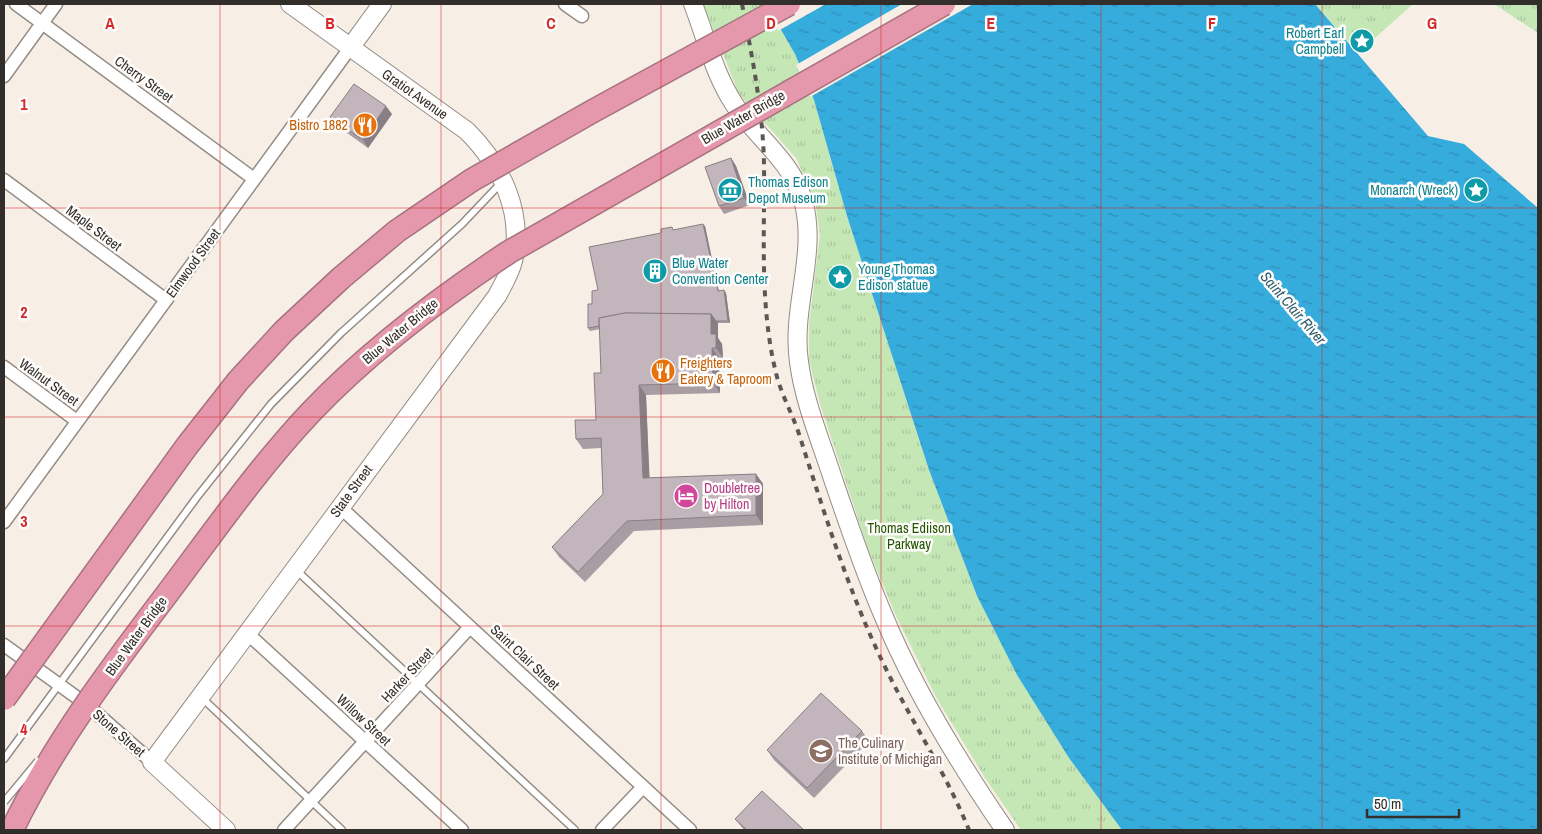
<svg xmlns="http://www.w3.org/2000/svg" width="1542" height="834" font-family="'Archivo Narrow',sans-serif">
  <style>
    .park { fill: url(#park-tufts) }
    .water { fill: url(#water-ripples) }
    .pier { fill: #f7eee6 }
    .lines { fill: none; stroke-linecap: round; stroke-linejoin: round }
    .lane-casing { stroke: #948c85; stroke-width: 9 }
    .street-casing { stroke: #948c85; stroke-width: 15 }
    .secondary-casing { stroke: #948c85; stroke-width: 20 }
    .lane { stroke: #fff; stroke-width: 6 }
    .street { stroke: #fff; stroke-width: 12 }
    .secondary { stroke: #fff; stroke-width: 18 }
    .rail { stroke: #5b5752; stroke-width: 4; stroke-dasharray: 6 6; stroke-linecap: butt }
    .lane-bridge-casing { stroke: #948c85; stroke-width: 9; stroke-linecap: butt }
    .highway-bridge-casing { stroke: #a6727f; stroke-width: 25; stroke-linecap: butt }
    .lane-bridge { stroke: #fff; stroke-width: 6 }
    .highway-bridge { stroke: #e597ac; stroke-width: 22 }
    .wall { fill: #a79da2 }
    .shaded-wall { fill: #887f84 }
    .building { fill: #c2b6bc; stroke: #887f84 }
    .grid { fill: none; stroke: #d62828; stroke-width: 1; stroke-opacity: 0.55 }
    .labels { text-anchor: middle; stroke-width: 5; stroke-linejoin: round; paint-order: stroke }
    .culture-label { font-size: 14px; fill: #0d838f; stroke: #fefdfb; text-anchor: start }
    .street-label { font-size: 14px; fill: #312e2b; stroke: #fefdfb }
    .food-label { font-size: 14px; fill: #c56008; stroke: #fefdfb; text-anchor: end }
    .hotel-label { font-size: 14px; fill: #b23c85; stroke: #fefdfb; text-anchor: start }
    .park-label { font-size: 14px; fill: #245500; stroke: #fefdfb }
    .education-label { font-size: 14px; fill: #785e54; stroke: #fefdfb; text-anchor: start }
    .water-label { font-size: 15px; font-style: italic; fill: #2e5d71; stroke: #fefdfb }
    .grid-label { font-size: 16px; text-anchor: middle; font-weight: bold; fill: #d62828; stroke: #fefdfb; stroke-width: 5; stroke-linejoin: round; paint-order: stroke }
  </style>
  <defs>
    <pattern id="park-tufts" width="24" height="20" patternUnits="userSpaceOnUse" patternTransform="scale(1.25)"><rect width="24" height="20" fill="#c5e7b6"/><path d="M3 7l-1-3M5 7V3M7 7l1-3M15 17l-1-3M17 17v-4M19 17l1-3" fill="none" stroke="#aac69d"/></pattern>
    <pattern id="water-ripples" width="26" height="14" patternUnits="userSpaceOnUse" patternTransform="scale(1.25)"><rect width="26" height="14" fill="#36acdc"/><path d="M2 4q2-2 4 0t4 0M15 11q2-2 4 0t4 0" fill="none" stroke="#2e8cb3"/></pattern>
  </defs>
  <rect width="100%" height="100%" fill="#f7eee6"/>
  <g class="park">
    <polygon points="703,4 766,4 795,54 814,100 847,216 929,470 977,596 1017,675 1069,758 1122,830 1021,830 985,778 937,699 896,616 868,549 820,404 809,360 809,324 820,235 815,200 796,158 739,94"/>
    <polygon points="1315,4 1413,4 1358,53"/>
    <polygon points="1494,4 1538,4 1538,33"/>
  </g>
  <polygon class="water" points="766,4 1315,4 1428,136 1464,144 1538,208 1538,830 1122,830 1069,758 1017,675 977,596 929,470 847,216 814,100 795,54"/>
  <g class="pier">
    <polygon points="763,4 826,4 778,31"/>
    <polygon points="902,4 973,4 810,97 796,65"/>
  </g>
  <g class="lines">
    <defs>
      <g id="lane">
        <polyline points="296,570 575,830"/>
        <polyline points="201,697 342,830"/>
        <polyline points="4,759 197,497 271,404 341,333 462,224 501,183"/>
      </g>
      <g id="street">
        <polyline points="16,4 254,179"/>
        <polyline points="565,4 582,16"/>
        <polyline points="4,76 56,4"/>
        <polyline points="4,180 166,300"/>
        <polyline points="4,367 77,421"/>
        <polyline points="340,507 690,830"/>
        <polyline points="4,522 350,48"/>
        <polyline points="247,633 462,830"/>
        <polyline points="4,645 86,704 152,762"/>
        <polyline points="284,830 470,627"/>
        <polyline points="602,830 643,787"/>
      </g>
      <g id="secondary">
        <path d="M693 4C707 40 713 71 734 104 756 137 791 160 803 200 818 253 791 307 799 362 804 401 820 439 832 476 848 523 864 571 884 617 915 692 959 763 1005 830"/>
        <polyline points="350,48 382,4"/>
        <path d="M226 830 152 762 497 296C503 285 510 273 513 261 524 212 501 165 467 131L290 4"/>
      </g>
    </defs>
    <use href="#lane" class="lane-casing"/>
    <use href="#street" class="street-casing"/>
    <use href="#secondary" class="secondary-casing"/>
    <use href="#lane" class="lane"/>
    <use href="#street" class="street"/>
    <use href="#secondary" class="secondary"/>
    <path class="rail" d="M742 4C752 56 763 110 764 164 765 233 759 304 776 373 781 394 792 413 799 434 825 515 849 594 887 671 913 724 947 775 969 830"/>
    <defs>
      <polyline id="lane-bridge" points="4,802 38,761"/>
      <g id="highway-bridge">
        <polyline points="4,699 187,446 238,381 284,331 341,278 397,231 472,180 593,111 789,4"/>
        <path d="M12 830C53 745 110 669 167 594 213 533 258 468 311 412 370 350 438 299 509 252L944 4"/>
      </g>
    </defs>
    <use href="#lane-bridge" class="lane-bridge-casing"/>
    <use href="#highway-bridge" class="highway-bridge-casing"/>
    <use href="#lane-bridge" class="lane-bridge"/>
    <use href="#highway-bridge" class="highway-bridge"/>
  </g>
  <g class="wall">
    <polygon points="392,114 368,148 336,125 330,117"/>
    <polygon points="731,158 736,166 750,205 724,214 719,206"/>
    <polygon points="705,226 719,291 726,293 730,323 718,323 718,338 722,344 723,358 719,358 720,393 646,395 649,478 756,474 763,484 763,525 634,531 585,582 559,557 552,547 603,494 601,448 583,449 576,439 596,420 601,373 600,329 590,331 588,328 592,304 598,290 674,230"/>
    <polygon points="862,731 869,741 814,798 774,760 767,750"/>
    <polygon points="735,819 804,830 744,830"/>
  </g>
  <g class="shaded-wall">
    <polygon points="386,106 392,114 368,148 363,140"/>
    <polygon points="731,158 736,166 750,205 744,198"/>
    <polygon points="703,224 705,226 719,294 718,291"/>
    <polygon points="724,290 726,293 730,323 728,321"/>
    <polygon points="711,314 718,323 718,338 722,344 723,358 716,348 711,334"/>
    <polygon points="712,348 719,358 720,393 713,383"/>
    <polygon points="639,385 646,395 650,488 643,478"/>
    <polygon points="756,474 763,484 763,525 756,515"/>
  </g>
  <g class="building">
    <polygon points="354,84 386,106 363,140 330,117"/>
    <polygon points="731,158 744,198 719,206 705,167"/>
    <polygon points="703,224 718,291 724,290 728,321 716,321 711,314 625,313 599,318 599,326 588,328 588,304 592,304 592,291 598,290 589,247 661,233 661,229 672,227 673,230"/>
    <polygon points="625,313 711,314 711,334 716,334 716,348 712,348 713,383 639,385 643,478 756,474 756,515 627,521 578,572 552,547 603,494 601,438 576,439 575,420 596,420 594,373 601,373 599,318"/>
    <polygon points="821,693 862,731 807,788 767,750"/>
    <polygon points="762,791 804,830 747,830 735,819"/>
  </g>
  <path class="grid" d="M220 4V830M441 4V830M661 4V830M881 4V830M1101 4V830M1322 4V830M4 208H1538M4 417H1538M4 626H1538"/>
  <defs>
    <symbol id="sight-disc" viewBox="-11 -11 22 22"><circle r="9.5" fill="#0f9aa8" stroke="#fefdfb"/><path d="M0-6L1.8-2.2L6-1.7L2.9 1.2L3.7 5.4L0 3.3L-3.7 5.4L-2.9 1.2L-6-1.7L-1.8-2.2Z" fill="#fff"/></symbol>
    <symbol id="restaurant-disc" viewBox="-11 -11 22 22"><circle r="9.5" fill="#e8710a" stroke="#fefdfb"/><path d="M-5-6h1v4h1v-4h1v4h1v-4h1v5L-1.5 .5V6h-2V.5L-5-1ZM5-6V6H3V1.5H1.5Q1.5-4 5-6Z" fill="#fff"/></symbol>
    <symbol id="museum-disc" viewBox="-11 -11 22 22"><circle r="9.5" fill="#0f9aa8" stroke="#fefdfb"/><path d="M0-6L6-3V-2H-6V-3ZM-5-1h2V3h-2ZM-1-1h2V3h-2ZM3-1h2V3H3ZM-6 4H6V6H-6Z" fill="#fff"/></symbol>
    <symbol id="building-disc" viewBox="-11 -11 22 22"><circle r="9.5" fill="#0f9aa8" stroke="#fefdfb"/><path d="M-4-6H4V6H1V3H-1V6H-4ZM-2.5-4.3h1.7v1.8h-1.7ZM.8-4.3h1.7v1.8H.8ZM-2.5-1h1.7V.8h-1.7ZM.8-1h1.7V.8H.8Z" fill="#fff"/></symbol>
    <symbol id="hotel-disc" viewBox="-11 -11 22 22"><circle r="9.5" fill="#d1479c" stroke="#fefdfb"/><path d="M-6-4.5h1.5V1H6V5H4.5V3h-9V5H-6ZM-4 0a1.8 1.8 0 1 1 3.6 0ZM.5 0V-2.5h3Q6-2.5 6 0Z" fill="#fff"/></symbol>
    <symbol id="school-disc" viewBox="-11 -11 22 22"><circle r="9.5" fill="#8d6e63" stroke="#fefdfb"/><path d="M0-5L7-2L0 1L-7-2ZM-4 1L0 2.5L4 1V4Q0 6-4 4Z" fill="#fff"/></symbol>
  </defs>
  <g fill-rule="evenodd">
    <use href="#sight-disc" x="1348" y="27" width="28" height="28"/>
    <use href="#restaurant-disc" x="351" y="111" width="28" height="28"/>
    <use href="#museum-disc" x="716" y="176" width="28" height="28"/>
    <use href="#sight-disc" x="1462" y="176" width="28" height="28"/>
    <use href="#building-disc" x="641" y="257" width="28" height="28"/>
    <use href="#sight-disc" x="826" y="263" width="28" height="28"/>
    <use href="#restaurant-disc" x="649" y="357" width="28" height="28"/>
    <use href="#hotel-disc" x="672" y="482" width="28" height="28"/>
    <use href="#school-disc" x="807" y="737" width="28" height="28"/>
  </g>
  <g class="labels">
    <g class="culture-label">
      <text x="1344" y="38" text-anchor="end">Robert Earl<tspan x="1344" dy="16">Campbell</tspan></text>
      <text x="748" y="187">Thomas Edison<tspan x="748" dy="16">Depot Museum</tspan></text>
      <text x="1458" y="195" text-anchor="end">Monarch (Wreck)</text>
      <text x="672" y="268">Blue Water<tspan x="672" dy="16">Convention Center</tspan></text>
      <text x="858" y="274">Young Thomas<tspan x="858" dy="16">Edison statue</tspan></text>
    </g>
    <g class="street-label">
      <text transform="translate(144 79) rotate(36)" y="5">Cherry Street</text>
      <text transform="translate(415 94) rotate(35)" y="5">Gratiot Avenue</text>
      <text transform="translate(743 117) rotate(-30)" y="5">Blue Water Bridge</text>
      <text transform="translate(94 228) rotate(37)" y="5">Maple Street</text>
      <text transform="translate(193 263) rotate(-54)" y="5">Elmwood Street</text>
      <text transform="translate(400 331) rotate(-40)" y="5">Blue Water Bridge</text>
      <text transform="translate(49 382) rotate(36)" y="5">Walnut Street</text>
      <text transform="translate(351 491) rotate(-54)" y="5">State Street</text>
      <text transform="translate(136 636) rotate(-54)" y="5">Blue Water Bridge</text>
      <text transform="translate(525 657) rotate(43)" y="5">Saint Clair Street</text>
      <text transform="translate(407 675) rotate(-47)" y="5">Harker Street</text>
      <text transform="translate(364 720) rotate(43)" y="5">Willow Street</text>
      <text transform="translate(119 733) rotate(41)" y="5">Stone Street</text>
    </g>
    <g class="food-label">
      <text x="348" y="130">Bistro 1882</text>
      <text x="680" y="368" text-anchor="start">Freighters<tspan x="680" dy="16">Eatery &amp; Taproom</tspan></text>
    </g>
    <g class="hotel-label">
      <text x="704" y="493">Doubletree<tspan x="704" dy="16">by Hilton</tspan></text>
    </g>
    <g class="park-label">
      <text x="909" y="533">Thomas Ediison<tspan x="909" dy="16">Parkway</tspan></text>
    </g>
    <g class="education-label">
      <text x="838" y="748">The Culinary<tspan x="838" dy="16">Institute of Michigan</tspan></text>
    </g>
    <g class="water-label">
      <text transform="translate(1293 308) rotate(49)" y="5">Saint Clair River</text>
    </g>
  </g>
  <g class="grid-label">
    <text x="110" y="29">A</text>
    <text x="330" y="29">B</text>
    <text x="551" y="29">C</text>
    <text x="771" y="29">D</text>
    <text x="991" y="29">E</text>
    <text x="1212" y="29">F</text>
    <text x="1432" y="29">G</text>
    <text x="24" y="110">1</text>
    <text x="24" y="318">2</text>
    <text x="24" y="527">3</text>
    <text x="24" y="735">4</text>
  </g>
  <rect width="1542" height="834" fill="none" stroke="#312e2b" stroke-width="10"/>
  <path d="M1367 809v8h92v-8" fill="none" stroke="#312e2b" stroke-width="2.5"/>
  <text x="1374" y="809" font-size="15" fill="#312e2b" stroke="#fefdfb" stroke-width="4" paint-order="stroke">50 m</text>
</svg>
